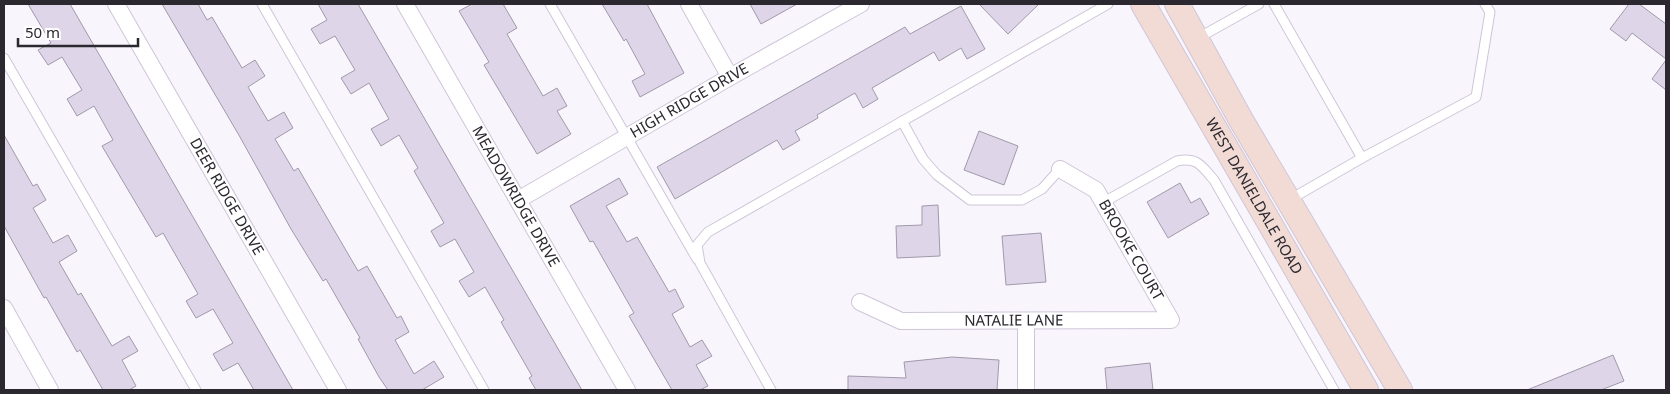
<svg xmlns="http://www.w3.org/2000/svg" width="1670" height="394" font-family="'Noto Sans',sans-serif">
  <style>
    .building { fill: #ded6e8; stroke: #a099aa }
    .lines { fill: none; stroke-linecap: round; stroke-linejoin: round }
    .service-casing { stroke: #cec6d8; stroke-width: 11 }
    .minor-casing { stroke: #cec6d8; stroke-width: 18 }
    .secondary-casing { stroke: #cec6d8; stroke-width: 26 }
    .service { stroke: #fff; stroke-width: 9 }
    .minor { stroke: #fff; stroke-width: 16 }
    .secondary { stroke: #f2dbd5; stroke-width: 24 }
    .labels { text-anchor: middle; stroke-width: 4; stroke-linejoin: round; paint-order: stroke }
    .street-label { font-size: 15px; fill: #2b282f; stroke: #fff }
  </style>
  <rect width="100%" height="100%" fill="#f9f5fd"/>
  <g class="building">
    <polygon points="28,4 70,4 293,390 254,390 238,363 223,371 213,354 233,343 213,309 196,318 186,301 198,294 163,233 156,237 102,146 113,140 94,106 77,116 67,99 82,90 62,57 48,65 38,50 51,43"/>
    <polygon points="162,4 198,4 207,20 212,17 242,68 255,60 265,76 248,87 268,121 284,112 293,128 275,139 294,171 298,168 358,271 367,266 397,318 401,316 409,332 395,340 414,374 434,361 444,377 422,390 388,390 379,377 358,339 360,338 326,279 323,281 291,229 240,137"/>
    <polygon points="318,4 358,4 582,390 536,390 529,378 532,376 501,322 504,320 485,287 469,297 459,281 474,272 455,239 440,247 431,231 444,223 414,171 418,168 399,135 381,146 371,129 389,119 369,83 351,94 341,78 355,70 335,36 320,44 311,29 327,20"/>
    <polygon points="472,4 503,4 517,28 507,34 543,96 557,88 567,106 557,111 571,134 537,154 484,65 489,62 459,11"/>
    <polygon points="602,4 647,4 684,73 640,97 632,81 645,74 626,39 624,41"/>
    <polygon points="750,4 797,4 761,24"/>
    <polygon points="979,4 1039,4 1008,34"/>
    <polygon points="1629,4 1639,4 1666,24 1666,59 1632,33 1626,41 1610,29"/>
    <polygon points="961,6 985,49 967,59 961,48 939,61 934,52 872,88 878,99 863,108 855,93 817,115 818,118 795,131 800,140 783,150 777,140 675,199 657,167 905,27 910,34"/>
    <polygon points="1666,60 1666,90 1652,79"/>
    <polygon points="979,131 1018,146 1004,185 964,170"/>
    <polygon points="4,135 33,186 37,184 46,200 33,208 53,243 68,235 77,251 59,262 78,295 81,293 112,346 129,336 138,351 122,360 136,386 129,390 103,390 80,350 77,352 46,297 44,298 4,226"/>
    <polygon points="619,178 628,194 606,206 627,242 637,237 669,292 675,289 684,307 672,314 690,347 702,340 712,356 696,365 708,386 700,390 672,390 629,316 634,313 593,241 590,242 570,206"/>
    <polygon points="1180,183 1191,203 1200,198 1209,214 1168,238 1147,202"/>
    <polygon points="938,205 940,256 897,258 896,226 922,225 922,206"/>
    <polygon points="1041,233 1046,282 1006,285 1002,236"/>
    <polygon points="1613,355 1624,381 1601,390 1527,390"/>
    <polygon points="952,357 999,360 997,390 848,390 848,376 906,378 904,362"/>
    <polygon points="1150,363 1153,390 1107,390 1105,368"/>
  </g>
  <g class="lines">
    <defs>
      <g id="service">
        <polyline points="262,4 484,390"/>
        <polyline points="550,4 697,259"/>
        <polyline points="1274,4 1362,158"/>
        <polyline points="1198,38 1259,4"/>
        <polyline points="4,58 196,390"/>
        <polyline points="902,121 923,159 937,175 970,200 1022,200 1042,189 1060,169"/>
        <polyline points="1289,200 1362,158 1476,97 1490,12 1485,4"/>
        <path d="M1104 202 1177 161C1197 157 1201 165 1214 180L1334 390"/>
        <polyline points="771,390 700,263 697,245 708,232 1108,4"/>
      </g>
      <g id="minor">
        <path id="s1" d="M116 4 338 390"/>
        <path id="s2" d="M405 4 627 390"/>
        <polyline points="689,4 730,77"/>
        <path id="s3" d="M518 200 730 77 861 4"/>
        <path id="s4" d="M860 302 901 321 1171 320 1096 190 1060 169"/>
        <polyline points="4,308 50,390"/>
        <polyline points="1026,321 1026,390"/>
      </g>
      <g id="secondary">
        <path id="s5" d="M1143 4 1366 390"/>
        <polyline points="1177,4 1241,120 1400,390"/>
      </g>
    </defs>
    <use href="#service" class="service-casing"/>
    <use href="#minor" class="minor-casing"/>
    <use href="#secondary" class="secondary-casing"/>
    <use href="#service" class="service"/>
    <use href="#minor" class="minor"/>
    <use href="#secondary" class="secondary"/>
  </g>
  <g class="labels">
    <g class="street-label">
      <text dy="5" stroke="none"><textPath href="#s3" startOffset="198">HIGH RIDGE DRIVE</textPath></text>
      <text dy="5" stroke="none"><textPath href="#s1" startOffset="222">DEER RIDGE DRIVE</textPath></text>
      <text dy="5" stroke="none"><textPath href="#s2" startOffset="222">MEADOWRIDGE DRIVE</textPath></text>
      <text dy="5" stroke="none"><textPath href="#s5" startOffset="222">WEST DANIELDALE ROAD</textPath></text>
      <text transform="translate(1131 250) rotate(60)" y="5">BROOKE COURT</text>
      <text dy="5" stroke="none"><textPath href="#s4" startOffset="158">NATALIE LANE</textPath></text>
    </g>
  </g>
  <rect width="1670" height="394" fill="none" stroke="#2b282f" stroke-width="10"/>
  <path d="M18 38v8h120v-8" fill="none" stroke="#2b282f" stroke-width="2.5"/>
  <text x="25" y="38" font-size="15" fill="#2b282f" stroke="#ffffff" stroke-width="4" paint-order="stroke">50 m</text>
</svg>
